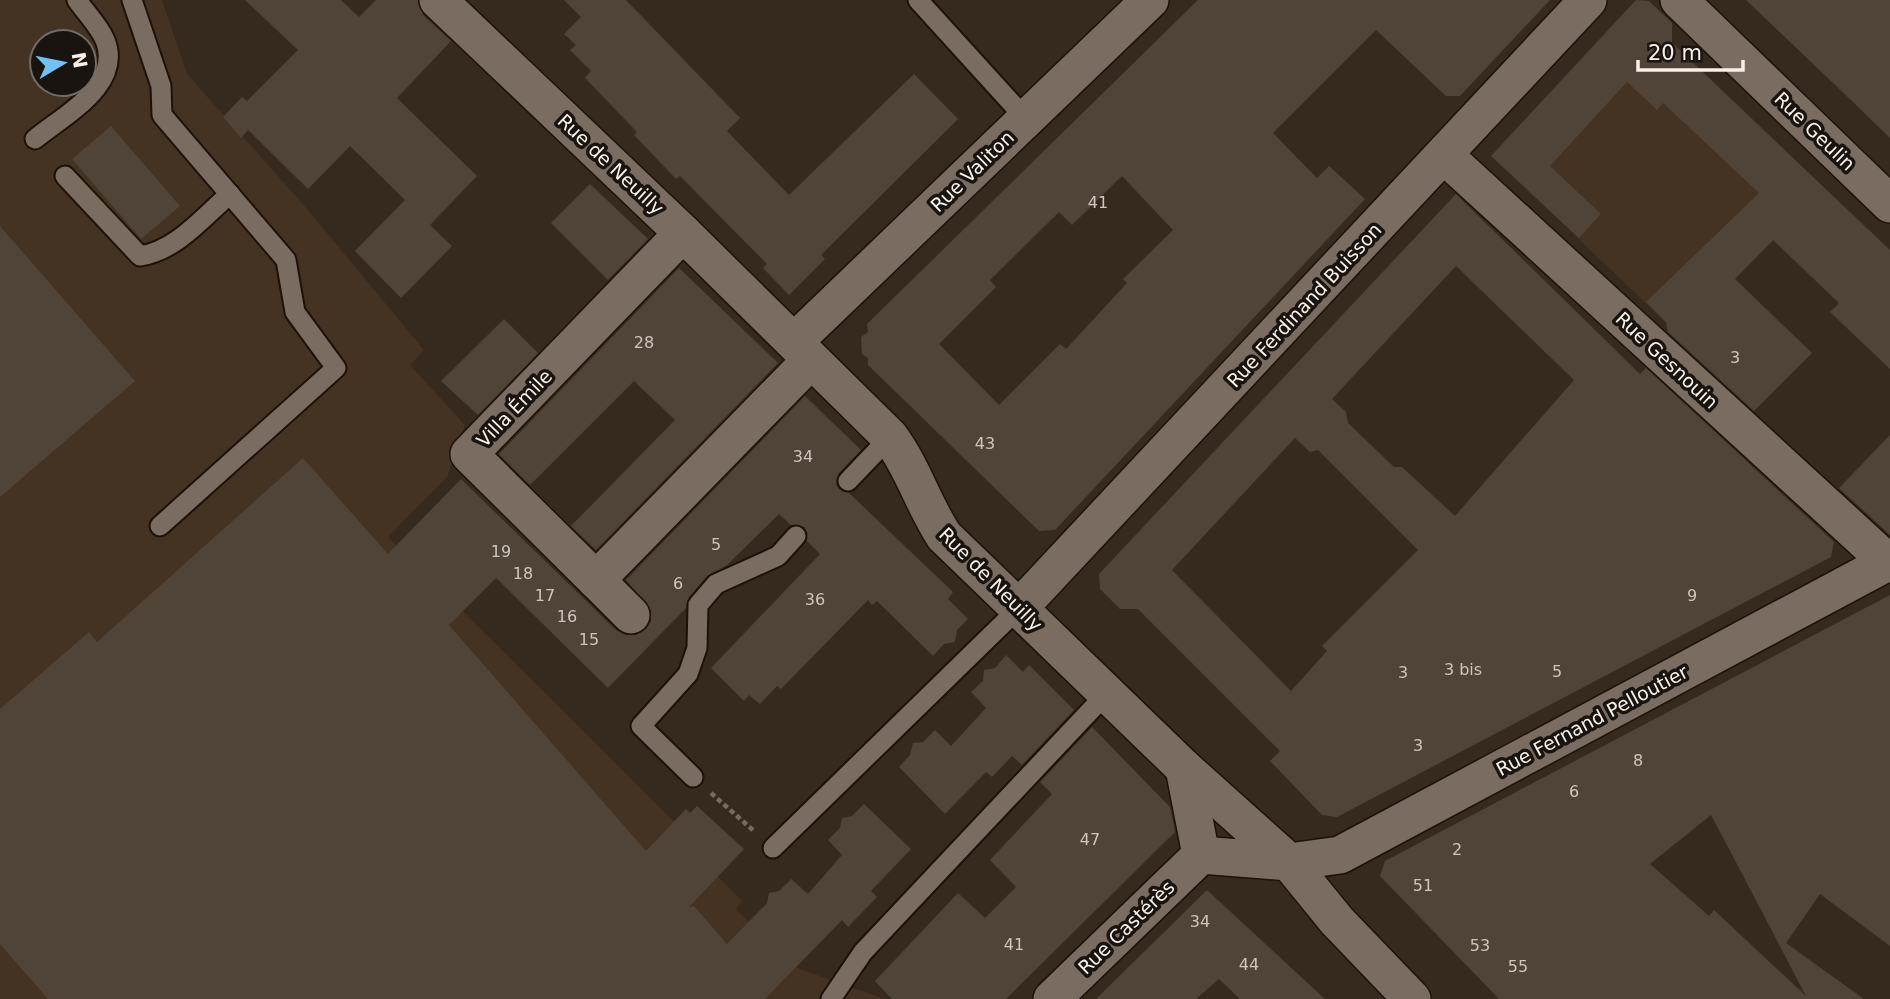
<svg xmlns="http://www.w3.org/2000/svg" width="1890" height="999" font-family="'DejaVu Sans',sans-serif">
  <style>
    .built { fill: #443223; fill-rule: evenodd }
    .building { fill: #504338; fill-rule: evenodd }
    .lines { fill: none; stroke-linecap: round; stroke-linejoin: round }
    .service-casing { stroke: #1d1209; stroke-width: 23 }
    .minor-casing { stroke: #1d1209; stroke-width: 40 }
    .path { stroke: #766c62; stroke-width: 4.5; stroke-dasharray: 5 3.5; stroke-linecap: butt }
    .service { stroke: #7b6c61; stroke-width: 19 }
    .minor { stroke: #7b6c61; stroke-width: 37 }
    .labels { text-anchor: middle; stroke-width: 7; stroke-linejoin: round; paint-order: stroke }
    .number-label { font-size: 16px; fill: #cec5bd }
    .street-label { font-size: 19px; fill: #f8f0e9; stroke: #19140f }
  </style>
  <rect width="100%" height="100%" fill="#362a1f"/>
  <g class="built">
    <path d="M0 0H162L187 74 302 203 424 350 410 365 465 425 447 477 388 537 723 870 717 876 742 901 736 909 797 968 885 999H0ZM42 42H84V84H42Z"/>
    <polygon points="1636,0 1649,1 1672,23 1669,39 1825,189 1679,335 1497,161 1496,151"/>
  </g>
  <g class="building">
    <polygon points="245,0 341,0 359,17 376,0 418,0 423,15 451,41 397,98 477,176 430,225 452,246 401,298 355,251 405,200 350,146 308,189 248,130 241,138 223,117 242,97 247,101 298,50"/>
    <polygon points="564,0 626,0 740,118 727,131 789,195 914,74 958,119 821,255 825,259 789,295 763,268 767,264 680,176 676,179 634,135 637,132 585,78 591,71 570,50 576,45 564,34 581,17"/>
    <path d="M1198 0H1550L1460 96H1446L1376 30 1273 133 1317 178 1329 166 1365 199 1055 530 1039 531 868 365V358L862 354 861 337 868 332 867 324ZM1122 176 1173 230 1123 279 1127 283 1066 349 1060 344 999 405 939 344 996 287 990 280 1059 212 1072 225Z"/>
    <polygon points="1636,0 1649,1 1672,23 1672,43 1890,250 1890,369 1830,312 1839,303 1773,240 1735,279 1812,353 1754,411 1668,332 1666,322 1646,302 1759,193 1663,103 1657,110 1627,82 1550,166 1601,214 1579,238 1491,156"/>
    <polygon points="1746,0 1890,0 1890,138 1854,103"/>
    <polygon points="111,126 180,206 141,239 72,159"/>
    <polygon points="590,184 648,239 608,280 551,223"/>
    <path d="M1456 194 1640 374 1646 368 1834 542 1831 557 1337 817 1322 815 1270 761 1280 751 1138 609H1120L1100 589 1099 574ZM1456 266 1574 380 1455 516 1402 467H1394L1348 423 1346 412 1332 399ZM1295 438 1310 452 1318 450 1418 550 1322 646 1327 651 1291 691 1172 570Z"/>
    <polygon points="0,226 135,381 0,497"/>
    <polygon points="679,268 778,363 596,550 571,526 675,420 634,381 530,485 499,454"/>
    <polygon points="504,319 538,353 478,415 441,381"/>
    <polygon points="805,396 861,450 839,473 836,484 839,489 849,493 953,592 948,599 968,619 957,630 955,642 944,644 933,656 877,601 872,605 868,600 781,689 777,686 760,704 749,695 744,701 711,668 820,554 807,541 805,527 791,525 779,514 727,565 707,576 689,597 686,608 608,688 496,578 449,625 646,851 686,809 690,813 697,806 744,849 689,907 694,906 727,944 767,903 769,893 779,891 791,879 808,894 842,855 828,840 840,828 842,818 852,816 864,804 911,849 871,891 877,897 848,927 842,920 765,999 48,999 0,944 0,709 89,632 97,642 303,458 388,554 461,479 616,630 625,635 636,635 646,629 651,621 651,610 626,580"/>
    <polygon points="1890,435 1890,535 1839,488"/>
    <path d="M1890 595V946L1820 894 1786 943 1864 999H1499L1380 876 1385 861ZM1711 815 1728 847 1806 996 1714 910 1709 916 1650 864Z"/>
    <polygon points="1006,655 1023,672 1029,665 1074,710 1022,765 1012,756 992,777 986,772 945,814 899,767 910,755 913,743 923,742 935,730 951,746 986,708 971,692 983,681 984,670 995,668"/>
    <polygon points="1092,727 1170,807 1175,832 1006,999 892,999 875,981 958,893 985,918 1016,887 990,860 1052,794 1040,782"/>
    <polygon points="1207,890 1325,999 1240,999 1219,979 1196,999 1096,999"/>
  </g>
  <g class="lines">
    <defs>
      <g id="service">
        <polyline points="132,0 161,86 162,115 286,260 295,312 336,368 160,526"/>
        <polyline points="918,0 1026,119"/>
        <path d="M35 139C64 115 123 85 105 40 99 26 86 13 77 0"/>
        <path d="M65 176 140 256C176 251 203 217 230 194"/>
        <polyline points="848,481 890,437"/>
        <polyline points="693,777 641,726 688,674 697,648 698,605 716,584 778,556 796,536"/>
        <polyline points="773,848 1019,608"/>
        <polyline points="831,999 863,952 1107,693"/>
      </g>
      <g id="minor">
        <path d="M438 0 683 233 890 437C913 468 923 504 944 536L1184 768 1289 862 1337 921 1412 999"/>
        <polyline points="1679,0 1890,204"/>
        <polyline points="1445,156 1890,564"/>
        <polyline points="683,233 469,454 596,580 811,360"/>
        <polyline points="795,341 1150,0"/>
        <polyline points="596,580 631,615"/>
        <polyline points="1019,608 1588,0"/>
        <polyline points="1184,768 1201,855"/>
        <polyline points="1052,999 1201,855 1289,862 1340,855 1890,561"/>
      </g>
    </defs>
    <use href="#service" class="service-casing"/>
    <use href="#minor" class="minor-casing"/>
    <polyline class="path" points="711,793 754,831"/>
    <use href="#service" class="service"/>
    <use href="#minor" class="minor"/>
  </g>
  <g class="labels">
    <g class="number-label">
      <text x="1098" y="208">41</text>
      <text x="644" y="348">28</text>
      <text x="1735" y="363">3</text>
      <text x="985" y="449">43</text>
      <text x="803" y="462">34</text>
      <text x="716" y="550">5</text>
      <text x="501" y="557">19</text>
      <text x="523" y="579">18</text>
      <text x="678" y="589">6</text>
      <text x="545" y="601">17</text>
      <text x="1692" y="601">9</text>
      <text x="815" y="605">36</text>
      <text x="567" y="622">16</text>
      <text x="589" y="645">15</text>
      <text x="1463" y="675">3 bis</text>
      <text x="1557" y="677">5</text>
      <text x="1403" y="678">3</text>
      <text x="1418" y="751">3</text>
      <text x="1638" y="766">8</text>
      <text x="1574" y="797">6</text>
      <text x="1090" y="845">47</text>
      <text x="1457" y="855">2</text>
      <text x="1423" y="891">51</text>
      <text x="1200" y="927">34</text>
      <text x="1014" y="950">41</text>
      <text x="1480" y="951">53</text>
      <text x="1249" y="970">44</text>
      <text x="1518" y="972">55</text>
    </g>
    <g class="street-label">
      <text transform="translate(1815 131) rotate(44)" y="7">Rue Geulin</text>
      <text transform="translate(611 164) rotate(43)" y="7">Rue de Neuilly</text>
      <text transform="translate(972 171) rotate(-44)" y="7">Rue Valiton</text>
      <text transform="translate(1304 305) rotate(-47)" y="7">Rue Ferdinand Buisson</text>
      <text transform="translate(1667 360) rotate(43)" y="7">Rue Gesnouin</text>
      <text transform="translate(514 408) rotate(-46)" y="7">Villa Émile</text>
      <text transform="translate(991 579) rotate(45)" y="7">Rue de Neuilly</text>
      <text transform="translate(1592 720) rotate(-28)" y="7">Rue Fernand Pelloutier</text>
      <text transform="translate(1126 927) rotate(-44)" y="7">Rue Castérès</text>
    </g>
  </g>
  <g transform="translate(63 63) rotate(80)"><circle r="33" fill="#19140f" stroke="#726c66" stroke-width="2"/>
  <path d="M0-5L12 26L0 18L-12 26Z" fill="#71c1f4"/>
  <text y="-10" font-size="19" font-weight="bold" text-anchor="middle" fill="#f8f0e9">N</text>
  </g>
  <path d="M1638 60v10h105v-10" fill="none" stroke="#f8f0e9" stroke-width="3.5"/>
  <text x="1648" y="60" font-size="21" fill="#f8f0e9" stroke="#19140f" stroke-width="5" paint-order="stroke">20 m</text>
</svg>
